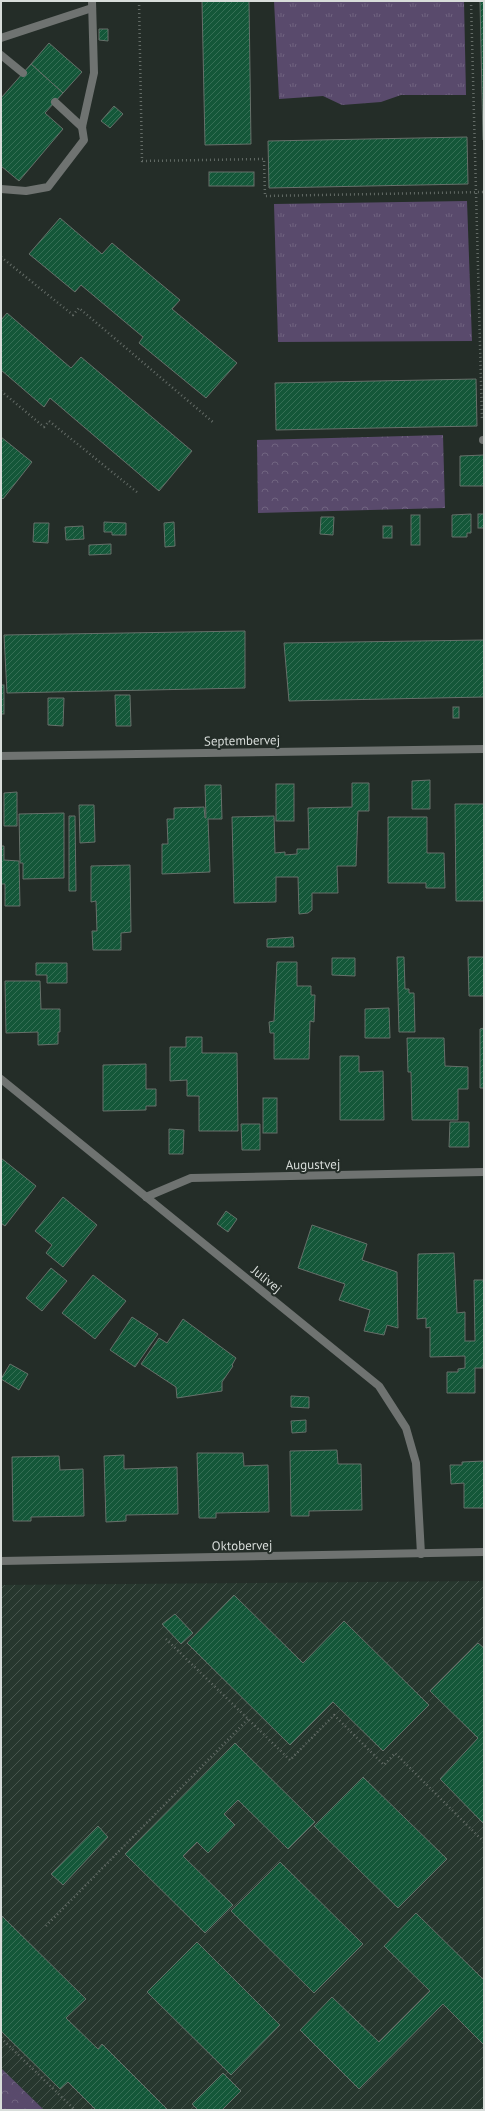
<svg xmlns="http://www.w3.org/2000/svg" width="485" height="2111" font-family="'PT Sans',sans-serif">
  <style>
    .industrial { fill: url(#industrial-furrows) }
    .forest { fill: url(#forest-crowns) }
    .park { fill: url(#park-tufts) }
    .building { fill: url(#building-hatch); stroke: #66706a }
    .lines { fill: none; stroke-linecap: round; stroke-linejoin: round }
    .path { stroke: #646c67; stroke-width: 2.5; stroke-dasharray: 1 3; stroke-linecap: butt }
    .service { stroke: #6f7371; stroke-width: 8 }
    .minor { stroke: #6f7371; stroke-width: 8 }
    .labels { text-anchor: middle; stroke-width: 4; stroke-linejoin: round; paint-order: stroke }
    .street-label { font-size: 13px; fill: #d8ddda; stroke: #242d28 }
  </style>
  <defs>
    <pattern id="industrial-furrows" width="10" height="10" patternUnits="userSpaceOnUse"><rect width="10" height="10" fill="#27372e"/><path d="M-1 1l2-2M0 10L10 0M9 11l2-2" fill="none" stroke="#46544c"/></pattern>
    <pattern id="forest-crowns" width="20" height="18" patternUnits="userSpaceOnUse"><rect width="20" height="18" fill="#594a6c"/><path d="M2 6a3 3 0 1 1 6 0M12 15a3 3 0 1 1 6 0" fill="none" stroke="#706480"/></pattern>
    <pattern id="park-tufts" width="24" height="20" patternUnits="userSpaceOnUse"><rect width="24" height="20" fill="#594a6c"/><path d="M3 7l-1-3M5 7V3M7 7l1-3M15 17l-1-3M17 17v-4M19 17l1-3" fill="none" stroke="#706480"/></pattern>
    <pattern id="building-hatch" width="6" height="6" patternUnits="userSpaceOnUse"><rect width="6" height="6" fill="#145739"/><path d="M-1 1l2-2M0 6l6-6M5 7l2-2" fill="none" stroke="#356f55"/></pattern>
  </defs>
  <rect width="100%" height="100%" fill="#242d28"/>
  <polygon class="industrial" points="484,1581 484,2110 1,2110 1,1585"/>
  <g class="forest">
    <polygon points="443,435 445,508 258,513 257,440"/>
    <polygon points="1,2068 44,2110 1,2110"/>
  </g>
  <g class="park">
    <polygon points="274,1 464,1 466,95 401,95 381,102 342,105 323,96 279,99"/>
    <polygon points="467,201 472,341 278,342 274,204"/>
  </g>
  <g class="building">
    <polygon points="202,1 249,1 251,144 205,145"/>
    <polygon points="480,1 484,1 484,140 483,140"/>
    <polygon points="99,29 108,29 108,41 99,40"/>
    <polygon points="49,43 82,72 63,93 31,64"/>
    <polygon points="31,64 63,93 45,113 63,129 19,181 1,166 1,98"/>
    <polygon points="114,106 123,114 110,128 101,121"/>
    <polygon points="467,137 468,184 269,188 268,141"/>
    <rect x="209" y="172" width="45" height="14"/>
    <polygon points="60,218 102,254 112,243 180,300 172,309 237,363 206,398 139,343 143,337 81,285 75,292 29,254"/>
    <polygon points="7,313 71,368 81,357 192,451 159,491 50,398 44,407 1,370 1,320"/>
    <polygon points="476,379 477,426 276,430 275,383"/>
    <polygon points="1,437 32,462 3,499 1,497"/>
    <polygon points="484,455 484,486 460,486 460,456"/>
    <polygon points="471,514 471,533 467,533 467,537 452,537 452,515"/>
    <rect x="478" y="514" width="6" height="14"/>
    <rect x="411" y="515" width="9" height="30"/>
    <polygon points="321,517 334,517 333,535 320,534"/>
    <polygon points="104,522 126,523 126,535 112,535 112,532 104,532"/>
    <polygon points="174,522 175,546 165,547 164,523"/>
    <polygon points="34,523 49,523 48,543 33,542"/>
    <polygon points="83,526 84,539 66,540 65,527"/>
    <rect x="383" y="526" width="9" height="12"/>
    <polygon points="111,544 111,554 89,555 89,545"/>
    <polygon points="245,631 245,688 7,693 4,635"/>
    <polygon points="484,640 484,697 289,701 284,643"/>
    <rect x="1" y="685" width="3" height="29"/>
    <polygon points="115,695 130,695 131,726 116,726"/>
    <polygon points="48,698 64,698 63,726 48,725"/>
    <rect x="453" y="707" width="6" height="11"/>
    <polygon points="430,780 430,809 412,809 412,781"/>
    <polygon points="352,783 369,783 369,811 358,811 356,866 337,866 338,893 312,893 312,910 308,913 299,914 298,877 276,877 276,902 234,903 232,817 274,816 275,853 285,852 285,855 297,854 297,849 309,849 308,808 352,807"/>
    <rect x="276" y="784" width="18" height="37"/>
    <polygon points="205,785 221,785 222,819 208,819 210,872 162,874 162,844 168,844 167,819 174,819 174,808 204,807 205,818 206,818"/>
    <polygon points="17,792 17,826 4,826 4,793"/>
    <polygon points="455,804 484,804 484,901 456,901"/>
    <polygon points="79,805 94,805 95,842 80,843"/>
    <polygon points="64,813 64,878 23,879 23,863 20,863 19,814"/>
    <polygon points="69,816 75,816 76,891 69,891"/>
    <polygon points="388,817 427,817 427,853 444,853 445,888 426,888 426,883 388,883"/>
    <polygon points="1,846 4,846 4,860 19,861 20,906 5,906 5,884 1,884"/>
    <polygon points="130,865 131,932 121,933 121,950 93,950 92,931 97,931 96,901 91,902 91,866"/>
    <polygon points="293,937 294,947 267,947 267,939"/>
    <polygon points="397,957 404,957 405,989 409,989 409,993 414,993 415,1032 399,1032"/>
    <polygon points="468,957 484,957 484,996 469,996"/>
    <polygon points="332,958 355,958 355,976 332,975"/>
    <polygon points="277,962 297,962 297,986 311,986 311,995 315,995 314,1022 310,1021 309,1059 274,1059 274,1033 270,1033 269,1022 274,1021"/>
    <polygon points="36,963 67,963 67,983 47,983 47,975 36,975"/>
    <polygon points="5,981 40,981 41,1009 60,1009 60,1032 58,1032 58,1044 38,1045 38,1032 6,1033"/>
    <polygon points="389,1008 390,1038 365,1038 365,1009"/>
    <polygon points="484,1028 484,1088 480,1088 480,1029"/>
    <polygon points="186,1037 202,1037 202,1053 237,1053 238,1131 199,1131 199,1096 187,1096 187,1080 170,1081 170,1047 186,1047"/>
    <polygon points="407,1038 444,1038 445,1066 468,1067 468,1089 458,1089 458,1120 412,1120 411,1072 408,1072"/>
    <polygon points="340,1056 359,1056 359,1072 383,1071 384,1120 340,1120"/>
    <polygon points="146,1064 146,1089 156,1089 156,1106 146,1106 146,1110 103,1111 103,1065"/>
    <rect x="263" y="1098" width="14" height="35"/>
    <polygon points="450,1122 469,1122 469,1147 449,1147"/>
    <polygon points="241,1124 260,1124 260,1150 242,1150"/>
    <polygon points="169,1129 184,1130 183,1154 169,1154"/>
    <polygon points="1,1158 36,1186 5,1226 1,1223"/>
    <polygon points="63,1197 97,1225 63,1267 46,1253 52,1245 35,1231"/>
    <polygon points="226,1211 237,1219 228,1232 217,1224"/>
    <polygon points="312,1225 367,1244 362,1260 397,1272 398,1328 387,1325 384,1335 364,1331 370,1310 339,1300 345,1284 298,1268"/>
    <polygon points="454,1253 457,1313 465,1312 465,1341 475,1341 474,1280 484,1280 484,1356 483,1368 475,1368 475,1393 447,1393 447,1372 458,1372 458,1369 465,1368 465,1356 430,1357 430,1327 426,1328 426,1318 417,1319 418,1254"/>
    <polygon points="51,1268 67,1281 42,1311 26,1298"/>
    <polygon points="93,1275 126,1301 95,1339 62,1313"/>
    <polygon points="132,1317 158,1334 135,1367 110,1350"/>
    <polygon points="183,1319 236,1358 232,1365 233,1366 222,1382 222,1391 177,1398 176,1387 141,1364 159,1338 167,1343"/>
    <polygon points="10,1364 28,1374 19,1390 1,1379"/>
    <polygon points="291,1396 309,1397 309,1408 291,1407"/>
    <polygon points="306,1420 306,1432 292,1433 291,1421"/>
    <polygon points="337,1450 338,1464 361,1464 362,1510 309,1511 309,1516 291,1516 290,1451"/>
    <polygon points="197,1453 243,1453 244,1466 268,1465 269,1512 216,1513 216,1518 199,1518"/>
    <polygon points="124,1455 124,1469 177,1467 178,1514 126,1515 126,1521 106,1522 104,1456"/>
    <polygon points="59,1456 60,1470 83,1469 84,1516 31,1517 31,1521 13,1521 12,1457"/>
    <polygon points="484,1461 484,1508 464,1508 464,1483 451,1484 450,1465 462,1465 462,1462"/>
    <polygon points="234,1595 303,1663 344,1621 429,1705 383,1751 333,1702 290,1745 187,1643"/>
    <polygon points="175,1614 193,1633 181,1644 162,1624"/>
    <polygon points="478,1643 484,1648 484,1824 440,1779 478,1738 430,1691"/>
    <polygon points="235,1743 315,1822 288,1849 238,1800 224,1814 235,1825 208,1853 197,1842 183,1856 233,1905 205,1933 125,1854"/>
    <polygon points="363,1777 447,1859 398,1908 314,1826"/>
    <polygon points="98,1826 108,1837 63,1885 51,1874"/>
    <polygon points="280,1862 363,1944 314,1993 231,1911"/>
    <polygon points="416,1913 484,1980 484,2045 443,2004 359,2089 300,2030 332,1997 379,2042 430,1991 384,1946"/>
    <polygon points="2,1916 86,1999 66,2018 98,2049 102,2044 168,2110 96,2110 68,2082 60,2089 1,2031"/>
    <polygon points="197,1942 280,2025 231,2075 147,1992"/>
    <polygon points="223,2073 241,2091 222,2110 198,2110 192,2104"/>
  </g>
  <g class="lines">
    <g class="path">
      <polyline points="139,1 142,161 264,159 265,196 484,192"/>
      <polyline points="471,1 482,420"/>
      <polyline points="1,257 73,315 79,308 214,423"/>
      <polyline points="1,391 44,427 49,421 138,493"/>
      <polyline points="166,1639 290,1760 334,1715 384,1765 395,1753 484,1842"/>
      <polyline points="1,1889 4,1886"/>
      <polyline points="46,1926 248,1719"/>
      <polyline points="1,2038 75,2110"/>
    </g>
    <g class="service">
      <polyline points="1,38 92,8"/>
      <polyline points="1,55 23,73"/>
      <polyline points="55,102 82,127"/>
      <polyline points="1,189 26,191 48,187 84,140 82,127 94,73 92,1"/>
    </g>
    <g class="minor">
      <polyline points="483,440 484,440"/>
      <polyline points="1,756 484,749"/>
      <polyline points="1,1079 379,1386 406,1428 416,1463 421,1554"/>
      <polyline points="146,1197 191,1178 484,1172"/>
      <polyline points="1,1561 484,1552"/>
    </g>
  </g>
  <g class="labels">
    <g class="street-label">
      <text transform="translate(242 740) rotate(-1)" y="5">Septembervej</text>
      <text transform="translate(313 1164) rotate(-1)" y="5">Augustvej</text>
      <text transform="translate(267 1279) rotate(39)" y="5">Julivej</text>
      <text transform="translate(242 1545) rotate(-1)" y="5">Oktobervej</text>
    </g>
  </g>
  <rect width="485" height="2111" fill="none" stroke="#d8ddda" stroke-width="4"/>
</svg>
